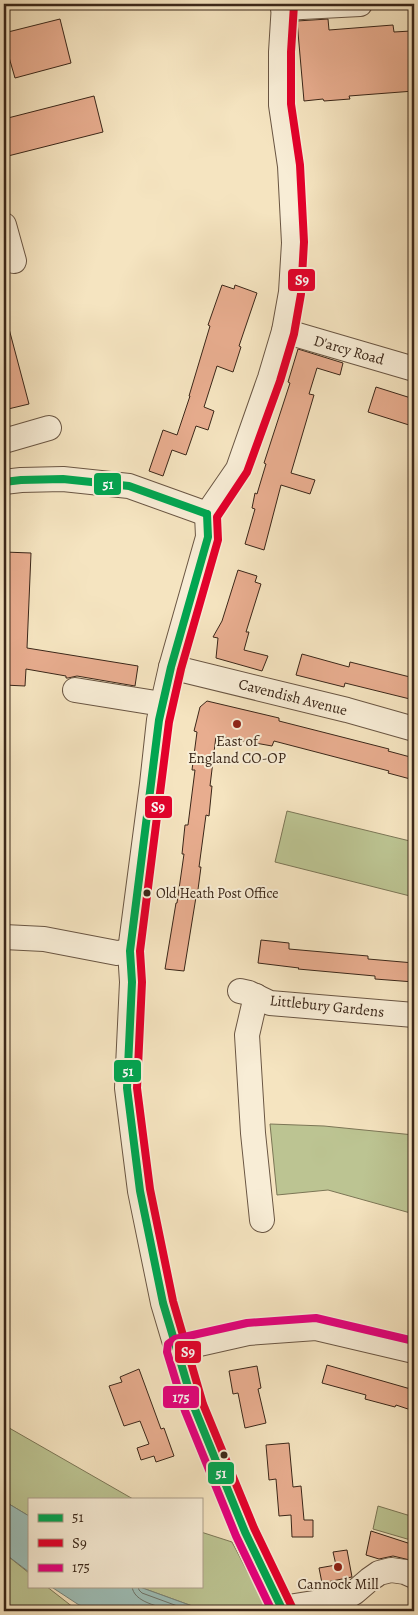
<svg xmlns="http://www.w3.org/2000/svg" width="418" height="1615" font-family="Alegreya,serif">
  <style>
    .green { fill: #bcc492; stroke: #7c7656 }
    .water { fill: #9dbeb7; stroke: #768278 }
    .lines { fill: none; stroke-linecap: round; stroke-linejoin: round }
    .shore { stroke: #6c7268; stroke-width: 1 }
    .building { fill: #e8ad8f; stroke: #3b2719 }
    .minor-casing { stroke: #6a5643; stroke-width: 26 }
    .minor { stroke: #f8edd6; stroke-width: 24 }
    .bus-1-casing { stroke: #f8edd6; stroke-width: 11 }
    .bus-2-casing { stroke: #f8edd6; stroke-width: 11 }
    .bus-3-casing { stroke: #f8edd6; stroke-width: 11 }
    .bus-1 { stroke: #00a651; stroke-width: 8 }
    .bus-2 { stroke: #e4002b; stroke-width: 8 }
    .bus-3 { stroke: #e5007d; stroke-width: 8 }
    .poi-dot { fill: #8f2418; stroke: #f8edd6; stroke-width: 2 }
    .bus-dot { fill: #3b2719; stroke: #f8edd6; stroke-width: 2 }
    .labels { text-anchor: middle; stroke-width: 4; stroke-linejoin: round; paint-order: stroke }
    .bus-label { font-size: 14px; fill: #3b2719; stroke: #f8edd6; text-anchor: start }
    .street-label { font-size: 15px; fill: #3b2719; stroke: #f8edd6 }
    .poi-label { font-size: 15px; fill: #3b2719; stroke: #f8edd6 }
    .line-badge { stroke: #f8edd6; stroke-width: 2 }
    .badge-label { font-size: 14px; text-anchor: middle; font-weight: bold; fill: #fff }
  </style>
  <rect width="100%" height="100%" fill="#f5e4c0"/>
  <filter id="stains"><feTurbulence type="fractalNoise" baseFrequency=".004" numOctaves="4"/><feColorMatrix values="0 0 0 0 .2 0 0 0 0 .09 0 0 0 0 .02 0 0 0 .5 -.17"/></filter>
  <radialGradient id="worn" r=".72"><stop offset=".6" stop-color="#630" stop-opacity="0"/><stop offset="1" stop-color="#630" stop-opacity=".3"/></radialGradient>
  <g class="green">
    <polygon points="287,811 414,842 414,897 275,862"/>
    <polygon points="270,1124 324,1126 414,1135 414,1214 328,1190 277,1195"/>
    <polygon points="4,1425 133,1499 29,1499 29,1516 4,1501"/>
    <polygon points="378,1506 414,1517 414,1541 373,1529"/>
    <polygon points="201,1532 232,1542 268,1611 206,1611 137,1586 201,1586"/>
    <polygon points="4,1553 29,1573 29,1586 46,1586 78,1611 4,1611"/>
  </g>
  <g class="water">
    <polygon points="4,1501 29,1516 29,1572 4,1553"/>
    <polygon points="50,1586 137,1586 206,1611 100,1611 79,1605"/>
  </g>
  <g class="lines">
    <g class="shore">
      <path d="M132 1586C133 1603 160 1606 173 1611"/>
      <polyline points="138,1586 139,1590 142,1593 191,1611"/>
    </g>
  </g>
  <g class="building">
    <polygon points="60,19 71,63 15,78 4,40 4,33"/>
    <polygon points="328,19 329,30 393,25 394,32 411,31 411,35 414,35 414,91 349,96 350,99 324,101 323,99 304,101 297,21"/>
    <polygon points="94,96 103,132 4,157 4,119"/>
    <polygon points="222,285 234,289 235,285 257,293 239,346 241,347 233,372 217,366 204,407 214,411 208,430 196,426 186,455 172,450 163,476 149,471 163,430 177,435 190,396 189,396 210,326 208,325"/>
    <polygon points="4,325 8,325 29,404 4,410"/>
    <polygon points="298,349 343,363 340,375 317,368 309,394 314,395 291,473 315,480 310,494 281,485 264,550 245,544 255,509 252,508 255,493 257,494 266,464 264,463 290,383 288,382"/>
    <polygon points="376,387 414,399 414,408 409,425 368,412"/>
    <polygon points="4,552 31,553 27,648 138,666 135,686 77,676 68,678 66,678 66,676 26,669 25,686 4,685"/>
    <polygon points="238,570 257,576 255,582 261,584 246,632 249,632 244,650 268,656 262,671 216,658 218,638 213,637 222,621"/>
    <polygon points="302,654 349,667 350,662 414,678 414,700 345,683 344,687 296,675"/>
    <polygon points="207,701 279,718 279,721 389,749 388,751 414,758 414,780 388,773 389,771 274,741 272,746 216,736 210,786 212,786 209,816 206,815 199,867 201,867 197,897 196,897 184,971 165,969 176,903 177,903 184,854 182,854 185,825 188,825 195,770 192,770 197,732 194,731 200,707"/>
    <polygon points="261,940 289,943 289,949 368,956 368,959 414,963 414,982 375,979 375,976 298,969 299,968 258,963"/>
    <polygon points="327,1365 414,1390 414,1411 396,1405 395,1407 365,1399 366,1395 322,1383"/>
    <polygon points="257,1366 261,1388 258,1389 266,1423 245,1428 238,1393 233,1394 229,1371"/>
    <polygon points="139,1369 161,1429 164,1428 174,1456 156,1462 154,1456 141,1460 137,1448 149,1444 140,1421 124,1426 109,1386 122,1382 120,1377"/>
    <polygon points="289,1443 293,1487 301,1486 304,1520 313,1520 313,1537 292,1537 291,1515 279,1516 276,1479 269,1480 266,1445"/>
    <polygon points="371,1531 414,1545 414,1561 393,1556 379,1559 366,1555"/>
    <polygon points="347,1550 352,1577 322,1583 319,1568 336,1565 333,1552"/>
  </g>
  <g class="lines">
    <defs>
      <g id="minor">
        <polyline points="283,8 360,4"/>
        <polyline points="4,225 14,261"/>
        <polyline points="284,331 414,369"/>
        <polyline points="4,441 49,428"/>
        <polyline points="4,482 21,480 63,479 129,486 207,514"/>
        <polyline points="171,667 347,710 414,729"/>
        <polyline points="75,690 162,704"/>
        <polyline points="4,937 44,939 117,953 130,951"/>
        <polyline points="240,991 249,993 270,1003 414,1015"/>
        <polyline points="256,996 247,1035 253,1133 262,1220"/>
        <polyline points="177,1349 248,1333 316,1328 414,1351"/>
        <polyline points="282,1608 345,1598 355,1592 369,1580 379,1573 391,1570 405,1572 414,1576"/>
        <polyline points="283,1611 245,1532 194,1407 163,1303 140,1191 127,1088 132,982 130,951 152,784 159,720 171,667 208,537 207,514 238,469 270,378 284,331 291,292 294,243 290,166 281,105 281,52 284,4"/>
      </g>
    </defs>
    <use href="#minor" class="minor-casing"/>
    <use href="#minor" class="minor"/>
    <defs>
      <g id="bus-1">
        <polyline points="4,482 21,480 63,479 129,486 207,514"/>
        <polyline points="207,514 208,537 171,667 159,720 130,951 132,982 127,1088 140,1191 163,1303 194,1407 245,1532 283,1611"/>
      </g>
      <polyline id="bus-2" points="292,1607 254,1528 203,1404 173,1301 150,1189 137,1088 142,982 140,951 169,722 181,669 218,540 217,517 247,472 280,381 294,334 301,294 304,242 300,165 291,104 291,52 294,5"/>
      <polyline id="bus-3" points="272,1611 236,1536 185,1411 167,1352 168,1344 175,1339 247,1323 316,1318 414,1341"/>
    </defs>
    <use href="#bus-1" class="bus-1-casing"/>
    <use href="#bus-2" class="bus-2-casing"/>
    <use href="#bus-3" class="bus-3-casing"/>
    <use href="#bus-1" class="bus-1"/>
    <use href="#bus-2" class="bus-2"/>
    <use href="#bus-3" class="bus-3"/>
  </g>
  <g class="poi-dot">
    <circle cx="237" cy="724" r="5"/>
    <circle cx="338" cy="1567" r="5"/>
  </g>
  <g class="bus-dot">
    <circle cx="147" cy="893" r="4.5"/>
    <circle cx="224" cy="1455" r="4.5"/>
  </g>
  <g class="labels">
    <g class="bus-label">
      <text x="156" y="898">Old Heath Post Office</text>
    </g>
    <g class="street-label">
      <text transform="translate(349 350) rotate(16)" y="5">D'arcy Road</text>
      <text transform="translate(293 697) rotate(14)" y="5">Cavendish Avenue</text>
      <text transform="translate(327 1006) rotate(6)" y="5">Littlebury Gardens</text>
    </g>
    <g class="poi-label">
      <text x="237" y="746">East of<tspan x="237" dy="17">England CO-OP</tspan></text>
      <text x="338" y="1589">Cannock Mill</text>
    </g>
  </g>
  <g class="line-badge">
    <rect x="287" y="268" width="29" height="24" rx="5" fill="#e4002b"/>
    <rect x="93" y="472" width="29" height="24" rx="5" fill="#00a651"/>
    <rect x="144" y="795" width="29" height="24" rx="5" fill="#e4002b"/>
    <rect x="113" y="1059" width="29" height="24" rx="5" fill="#00a651"/>
    <rect x="174" y="1340" width="28" height="24" rx="5" fill="#e4002b"/>
    <rect x="162" y="1385" width="38" height="24" rx="5" fill="#e5007d"/>
    <rect x="207" y="1461" width="28" height="24" rx="5" fill="#00a651"/>
  </g>
  <g class="badge-label">
    <text x="302" y="285">S9</text>
    <text x="108" y="489">51</text>
    <text x="158" y="812">S9</text>
    <text x="128" y="1076">51</text>
    <text x="188" y="1357">S9</text>
    <text x="181" y="1402">175</text>
    <text x="221" y="1478">51</text>
  </g>
  <rect width="418" height="1615" fill="none" stroke="#f5e4c0" stroke-width="20"/>
  <rect x="5" y="5" width="408" height="1605" fill="none" stroke="#3b2719" stroke-width="2.5"/>
  <rect x="10" y="10" width="398" height="1595" fill="none" stroke="#3b2719"/>
  <rect x="28" y="1498" width="175" height="90" fill="#f8edd6" stroke="#ac9e8a"/>
  <rect x="38" y="1514" width="25" height="8" fill="#00a651" stroke="#ac9e8a"/>
  <text x="72" y="1522" font-size="15" fill="#3b2719">51</text>
  <rect x="38" y="1539" width="25" height="8" fill="#e4002b" stroke="#ac9e8a"/>
  <text x="72" y="1548" font-size="15" fill="#3b2719">S9</text>
  <rect x="38" y="1564" width="25" height="8" fill="#e5007d" stroke="#ac9e8a"/>
  <text x="72" y="1572" font-size="15" fill="#3b2719">175</text>
  <rect width="100%" height="100%" filter="url(#stains)"/>
  <rect width="100%" height="100%" fill="url(#worn)"/>
</svg>
